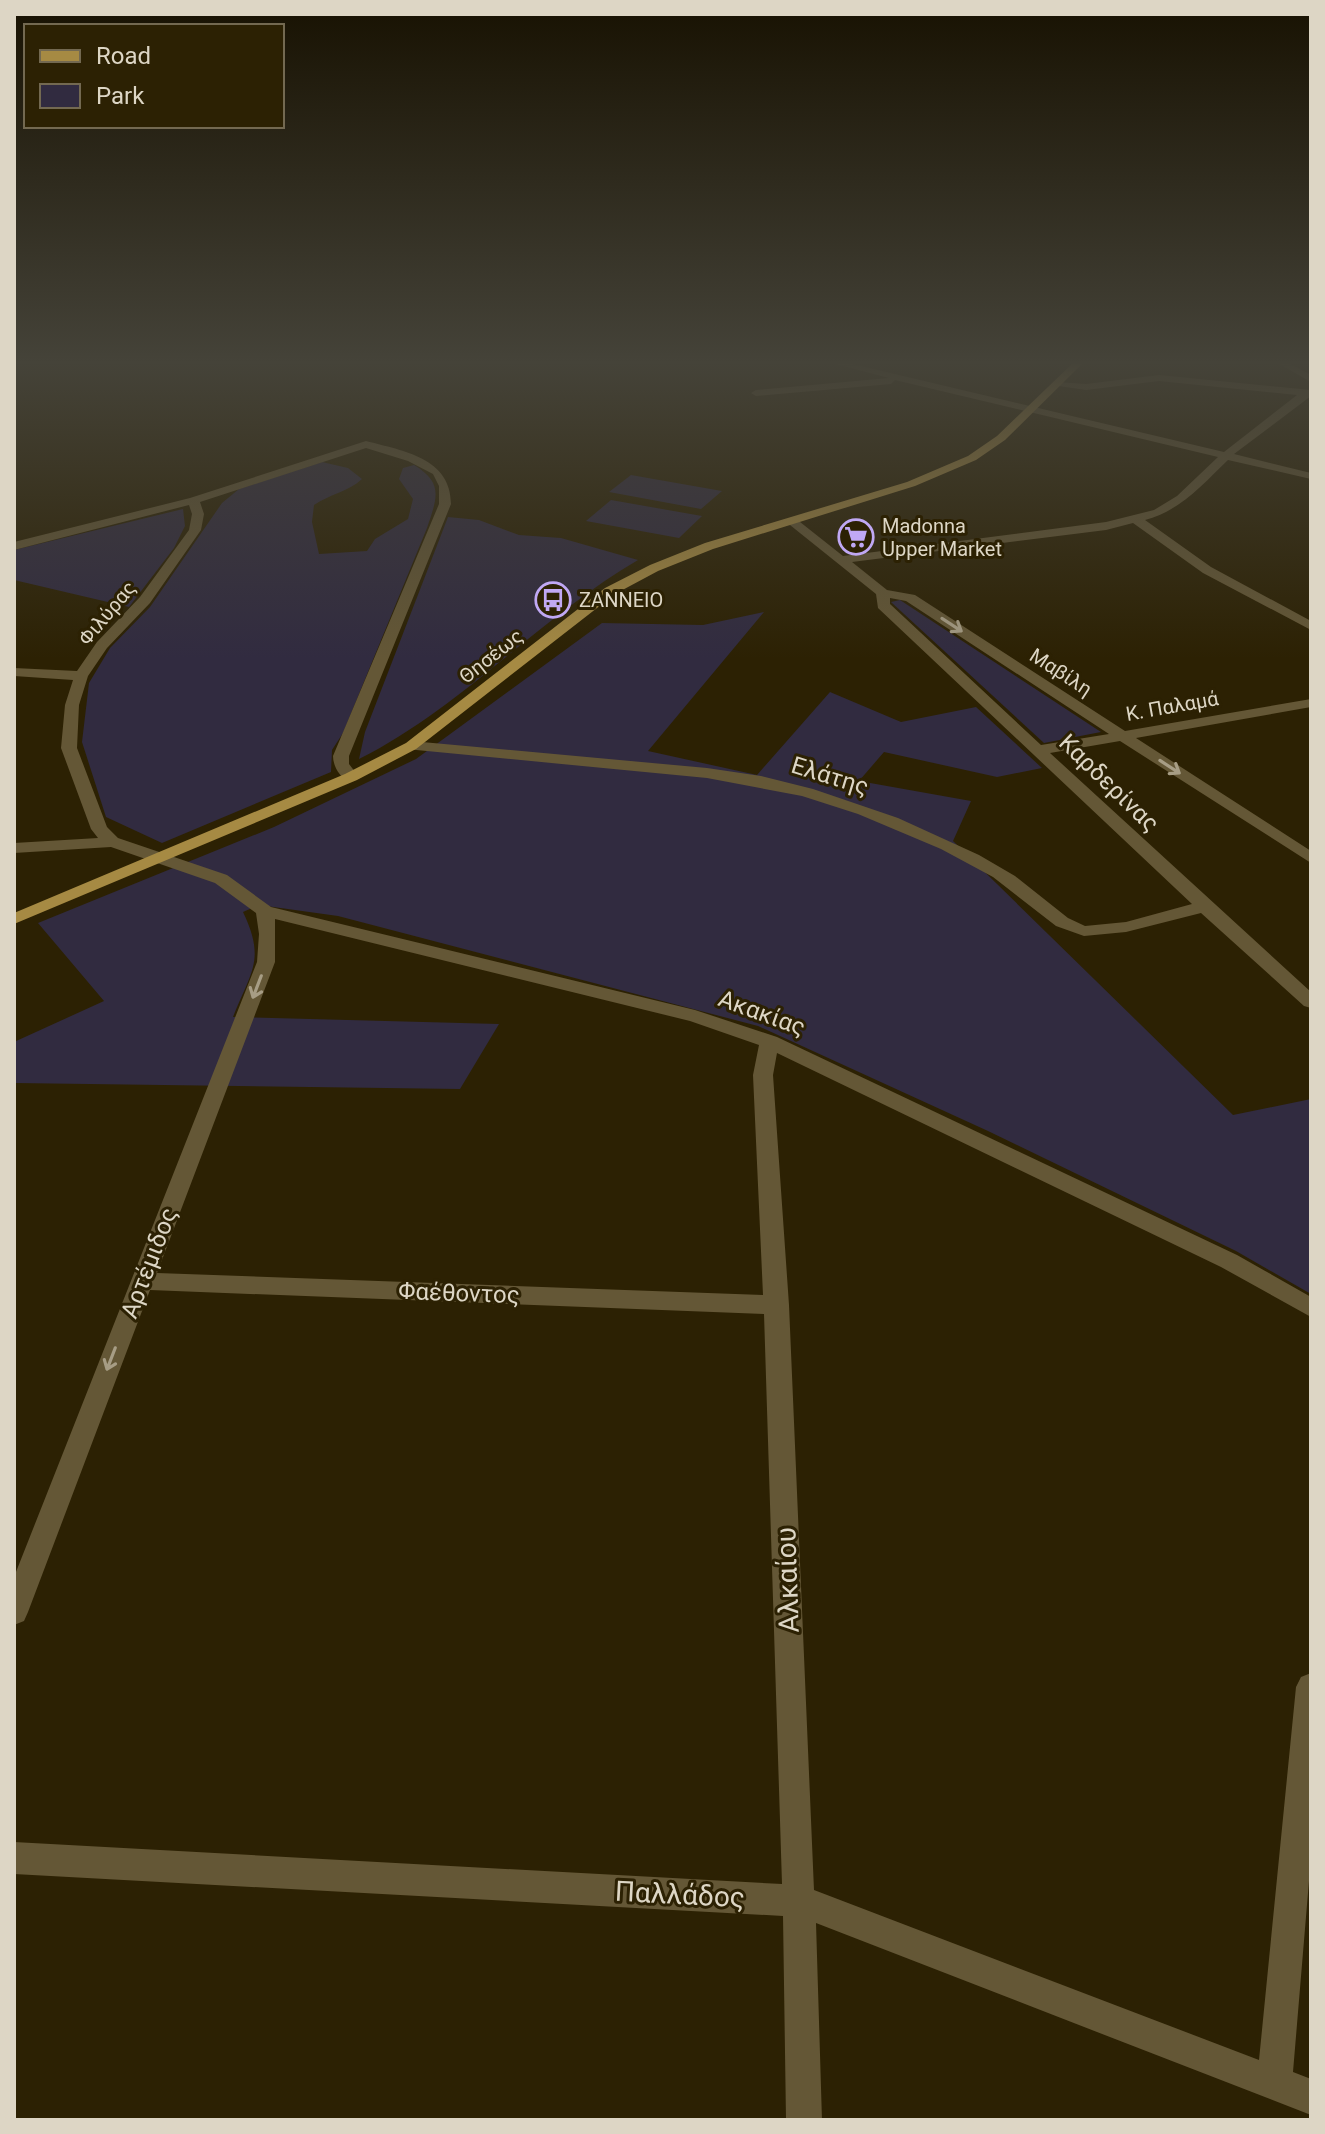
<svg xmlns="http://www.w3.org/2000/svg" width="1325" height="2134" font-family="Roboto,sans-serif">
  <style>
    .green { fill: #312b40 }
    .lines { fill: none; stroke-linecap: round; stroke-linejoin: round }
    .street { fill: #645736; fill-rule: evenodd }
    .primary { fill: #a68a43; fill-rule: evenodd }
    .oneway { stroke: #a79d85 }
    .labels { text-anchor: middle; stroke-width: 6; stroke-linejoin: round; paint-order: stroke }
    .far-poi-label { font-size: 20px; fill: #ddd6c5; stroke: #2c2103; text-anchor: start }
    .far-street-label { font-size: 20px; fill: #ddd6c5; stroke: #2c2103 }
    .street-label { font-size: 24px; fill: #ddd6c5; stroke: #2c2103 }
    .near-street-label { font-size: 28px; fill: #ddd6c5; stroke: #2c2103 }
  </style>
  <rect width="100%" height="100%" fill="#2c2103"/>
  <g class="green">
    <path d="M322 462 348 468 362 479C348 492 330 494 314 505L312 522 319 554 367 551 375 539 408 519 413 499 399 479 403 468 414 465C444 483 437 498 427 528L343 733 332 750 331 772 162 843 106 817 82 742 89 683 110 648 150 607 222 503 239 489Z"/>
    <polygon points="631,475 722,491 701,509 609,492"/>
    <polygon points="611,500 702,516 679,538 586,521"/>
    <polygon points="183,509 185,526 174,548 129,607 14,580 14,550"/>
    <path d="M448 517 479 520 519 535 561 538 638 560C539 618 462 707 359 759L365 732Z"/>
    <polygon points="900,600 1101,732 1044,743 891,602"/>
    <path d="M764 612 648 751 757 775 830 692 901 722 976 707 1042 768 997 777 884 752 859 781 971 801 953 841 1233 1115 1311 1099V1294L1236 1251 988 1131 758 1026 338 916 259 905 243 912C266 960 251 971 233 1017L499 1024 460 1089 14 1083V1042L104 1001 38 923 274 827 416 759 602 623 703 625Z"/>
  </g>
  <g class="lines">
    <g class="street">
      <path d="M824 361H840L1224 452 1297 395 1159 381 1086 390 1052 385 1057 382 1086 384 1159 375 1311 390V396L1234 454 1311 473V479L1228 460C1203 484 1180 511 1145 520L1211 567 1311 621V630L1203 573 1133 523 1106 530 852 562 887 590 915 595 1125 731 1311 699V707L1136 738 1311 851V863L1120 741 1050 753 1311 992V1008L1304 1006 1201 913 1126 932 1084 936 1056 926 993 877 941 849 858 814 802 796 707 778 406 749 403 746 411 741 707 768 761 776 813 789 898 818 979 855 1015 876 1068 918 1085 926 1126 922 1192 904 878 608 876 594 785 521 795 518 843 556 1106 522 1154 510 1177 496 1218 457 895 380 891 384 756 396 751 393 756 390 889 378ZM890 598 906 601 1109 734 1041 745 890 604Z"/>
      <polygon points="1274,361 1285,361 1311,375 1311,382"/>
      <path d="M366 441C404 451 451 458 451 504L349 756V764L359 777 351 782C340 779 333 766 333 756L439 504V486L433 474 408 461 366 448 200 502 204 514 201 530 150 603 107 648 88 676 79 705 77 748 107 827 118 838 227 875 271 907 695 1010 777 1037 1237 1255 1311 1297V1317L1221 1267 777 1053 773 1075 789 1305 814 1890 1259 2060 1296 1687 1301 1677 1311 1673V1857L1293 2072 1311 2079V2115L816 1923 822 2120H786L783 1916 14 1874V1842L782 1884 764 1314 150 1290 28 1612 24 1621 14 1625V1577L257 962 259 934 256 913 215 883 111 847 14 853V843L98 838 91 829 61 748 65 705 73 680 14 676V668L77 671 97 642 140 597 189 530 192 514 189 505 14 550V542L190 498ZM275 919 690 1021 759 1045 753 1075 763 1295 157 1273 275 962Z"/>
    </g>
    <polygon class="primary" points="1075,361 1085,361 1005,440 976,460 915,486 713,549 658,571 615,594 416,749 357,780 14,924 14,913 345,774 406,743 605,588 650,565 705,543 907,482 968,456 997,436"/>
  </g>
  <defs><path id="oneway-shaft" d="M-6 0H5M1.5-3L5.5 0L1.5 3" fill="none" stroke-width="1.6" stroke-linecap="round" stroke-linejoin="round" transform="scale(2)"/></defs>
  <g class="oneway">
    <use href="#oneway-shaft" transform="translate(952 625) rotate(33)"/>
    <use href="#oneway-shaft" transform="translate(1170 767) rotate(33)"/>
    <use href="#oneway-shaft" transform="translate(257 987) rotate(111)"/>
    <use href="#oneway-shaft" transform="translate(111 1359) rotate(111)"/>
  </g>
  <linearGradient id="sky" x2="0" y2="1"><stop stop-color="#181202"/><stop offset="0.55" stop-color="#454339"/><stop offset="1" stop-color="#454339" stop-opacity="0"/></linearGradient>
  <rect width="1325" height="659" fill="url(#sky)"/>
  <defs>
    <symbol id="supermarket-ring" viewBox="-11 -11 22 22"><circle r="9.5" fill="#2c2103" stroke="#c0a8f4" stroke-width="1.5"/><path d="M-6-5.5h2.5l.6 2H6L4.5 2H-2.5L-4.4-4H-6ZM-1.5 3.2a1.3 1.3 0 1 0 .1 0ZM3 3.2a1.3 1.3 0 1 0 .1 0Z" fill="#c0a8f4"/></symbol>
    <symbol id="bus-ring" viewBox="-11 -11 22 22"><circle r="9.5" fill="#2c2103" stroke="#c0a8f4" stroke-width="1.5"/><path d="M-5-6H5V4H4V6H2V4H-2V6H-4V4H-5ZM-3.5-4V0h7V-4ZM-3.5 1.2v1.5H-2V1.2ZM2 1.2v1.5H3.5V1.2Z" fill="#c0a8f4"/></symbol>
  </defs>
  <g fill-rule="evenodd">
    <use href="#supermarket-ring" x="836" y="517" width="40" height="40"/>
    <use href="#bus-ring" x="533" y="580" width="40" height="40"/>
  </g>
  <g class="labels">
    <g class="far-poi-label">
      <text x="882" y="533">Madonna<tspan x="882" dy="23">Upper Market</tspan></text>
      <text x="579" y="607">ΖΑΝΝΕΙΟ</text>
    </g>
    <g class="far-street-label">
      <text transform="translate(107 613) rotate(-50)" y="7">Φιλύρας</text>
      <text transform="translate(491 656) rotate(-38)" y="7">Θησέως</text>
      <text transform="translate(1061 672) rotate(33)" y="7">Μαβίλη</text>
      <text transform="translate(1172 706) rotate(-10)" y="7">Κ. Παλαμά</text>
    </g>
    <g class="street-label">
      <text transform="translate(830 776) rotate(17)" y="8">Ελάτης</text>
      <text transform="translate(1109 783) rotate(44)" y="8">Καρδερίνας</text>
      <text transform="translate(762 1013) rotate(20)" y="8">Ακακίας</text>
      <text transform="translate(149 1263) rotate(-69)" y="8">Αρτέμιδος</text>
      <text transform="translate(459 1293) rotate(2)" y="8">Φαέθοντος</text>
    </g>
    <g class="near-street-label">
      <text transform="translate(787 1580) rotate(-92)" y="10">Αλκαίου</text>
      <text transform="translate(680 1894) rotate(3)" y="10">Παλλάδος</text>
    </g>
  </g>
  <rect width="1325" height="2134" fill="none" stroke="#ddd6c5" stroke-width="32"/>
  <rect x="24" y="24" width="260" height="104" fill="#2c2103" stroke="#736951" stroke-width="2"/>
  <rect x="40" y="50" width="40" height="12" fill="#a68a43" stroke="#736951" stroke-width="2"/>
  <text x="96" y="64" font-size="24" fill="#ddd6c5">Road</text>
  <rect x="40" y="84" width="40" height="24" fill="#312b40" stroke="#736951" stroke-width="2"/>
  <text x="96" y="104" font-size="24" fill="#ddd6c5">Park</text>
</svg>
